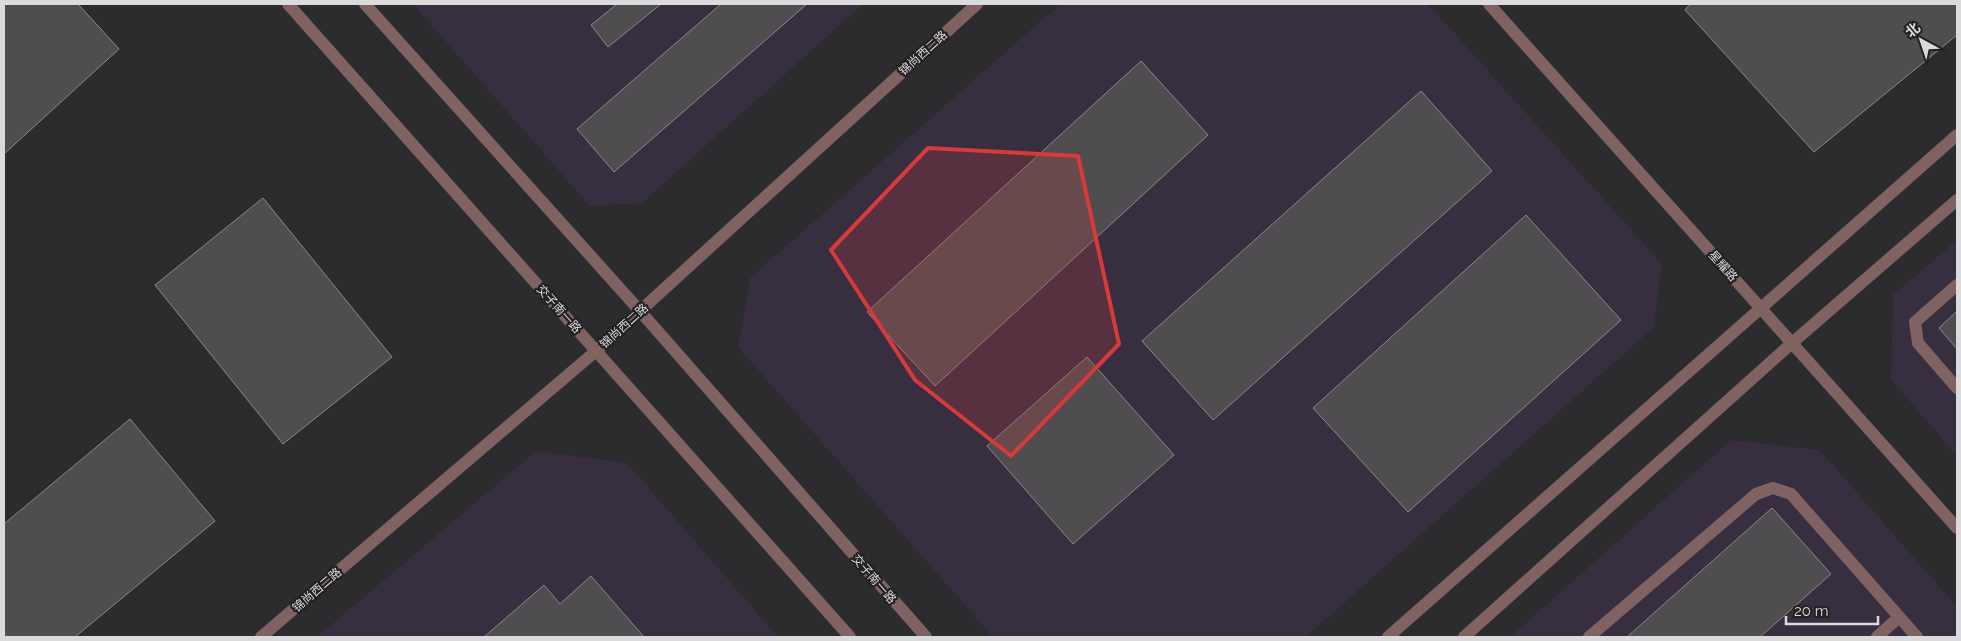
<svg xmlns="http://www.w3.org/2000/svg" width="1961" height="641" font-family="Raleway,'Noto Sans SC',sans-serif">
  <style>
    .commercial { fill: #372f40 }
    .building { fill: #4f4d50; stroke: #8a888b }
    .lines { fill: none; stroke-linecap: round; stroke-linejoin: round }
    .minor { stroke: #806263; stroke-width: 12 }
    .marked { fill: #d63a3a; fill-opacity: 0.2; stroke: #d63a3a; stroke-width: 4; stroke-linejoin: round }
    .labels { text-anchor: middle; stroke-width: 4.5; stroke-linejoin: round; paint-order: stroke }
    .street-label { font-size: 12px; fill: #dbdadc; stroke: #232124 }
  </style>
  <rect width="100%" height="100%" fill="#2c2b2e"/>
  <g class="commercial">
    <polygon points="413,4 863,4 642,203 590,206"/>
    <polygon points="1060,4 1428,4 1662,264 1654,327 1306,637 993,637 738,347 750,278"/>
    <polygon points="1957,240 1957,456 1891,379 1893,295"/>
    <polygon points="1731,440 1820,450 1957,607 1957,637 1510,637"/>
    <polygon points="536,451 627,463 778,637 317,637"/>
  </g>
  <g class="building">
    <polygon points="4,4 78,4 119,49 4,154"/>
    <polygon points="617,4 661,4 608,47 591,25"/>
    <polygon points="721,4 807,4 614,172 577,129"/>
    <polygon points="1690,4 1957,4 1957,35 1814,152 1685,10"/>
    <polygon points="1141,61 1208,135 935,386 867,312"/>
    <polygon points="1421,91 1492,171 1213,420 1142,341"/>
    <polygon points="263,198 392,357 283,444 155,285"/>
    <polygon points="1526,215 1621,320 1408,512 1313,408"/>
    <polygon points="1957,311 1957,349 1939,328"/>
    <polygon points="1087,357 1174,455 1073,544 987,446"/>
    <polygon points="130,419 215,521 75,637 8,637 4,632 4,524"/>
    <polygon points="1772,508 1831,574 1760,637 1627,637"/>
    <polygon points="591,576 644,637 484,637 544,585 560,604"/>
  </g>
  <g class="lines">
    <g class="minor">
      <polyline points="288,4 850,637"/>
      <polyline points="365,4 640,311 926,637"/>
      <polyline points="1489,4 1957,528"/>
      <polyline points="1957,285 1915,322 1918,343 1957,388"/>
      <polyline points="261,637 596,351 977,4"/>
      <polyline points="1388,637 1957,135"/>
      <polyline points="1464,637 1792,343 1957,200"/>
      <polyline points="1589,637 1756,494 1773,488 1791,494 1917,637"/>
      <polyline points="1877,637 1899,617"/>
    </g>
  </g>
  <path class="marked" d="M928 148 1078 156 1119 344 1011 456 915 380 831 250Z"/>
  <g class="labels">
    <g class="street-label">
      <text transform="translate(923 53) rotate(-42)" y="4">锦尚西二路</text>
      <text transform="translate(1723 266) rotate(48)" y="4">星耀路</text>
      <text transform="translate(559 309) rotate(48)" y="4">交子南一路</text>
      <text transform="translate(624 326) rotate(-42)" y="4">锦尚西二路</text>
      <text transform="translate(874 579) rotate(49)" y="4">交子南一路</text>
      <text transform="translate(317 590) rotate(-41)" y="4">锦尚西二路</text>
    </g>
  </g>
  <rect width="1961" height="641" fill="none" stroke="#dbdadc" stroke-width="10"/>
  <g transform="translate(1921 40) rotate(320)" stroke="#232124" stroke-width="4" paint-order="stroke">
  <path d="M0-4L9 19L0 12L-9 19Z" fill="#dbdadc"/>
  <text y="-8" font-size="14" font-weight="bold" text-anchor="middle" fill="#dbdadc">北</text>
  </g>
  <path d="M1786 616v8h92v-8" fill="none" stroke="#dbdadc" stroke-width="2.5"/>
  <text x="1794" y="616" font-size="15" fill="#dbdadc" stroke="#232124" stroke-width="4" paint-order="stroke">20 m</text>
</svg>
